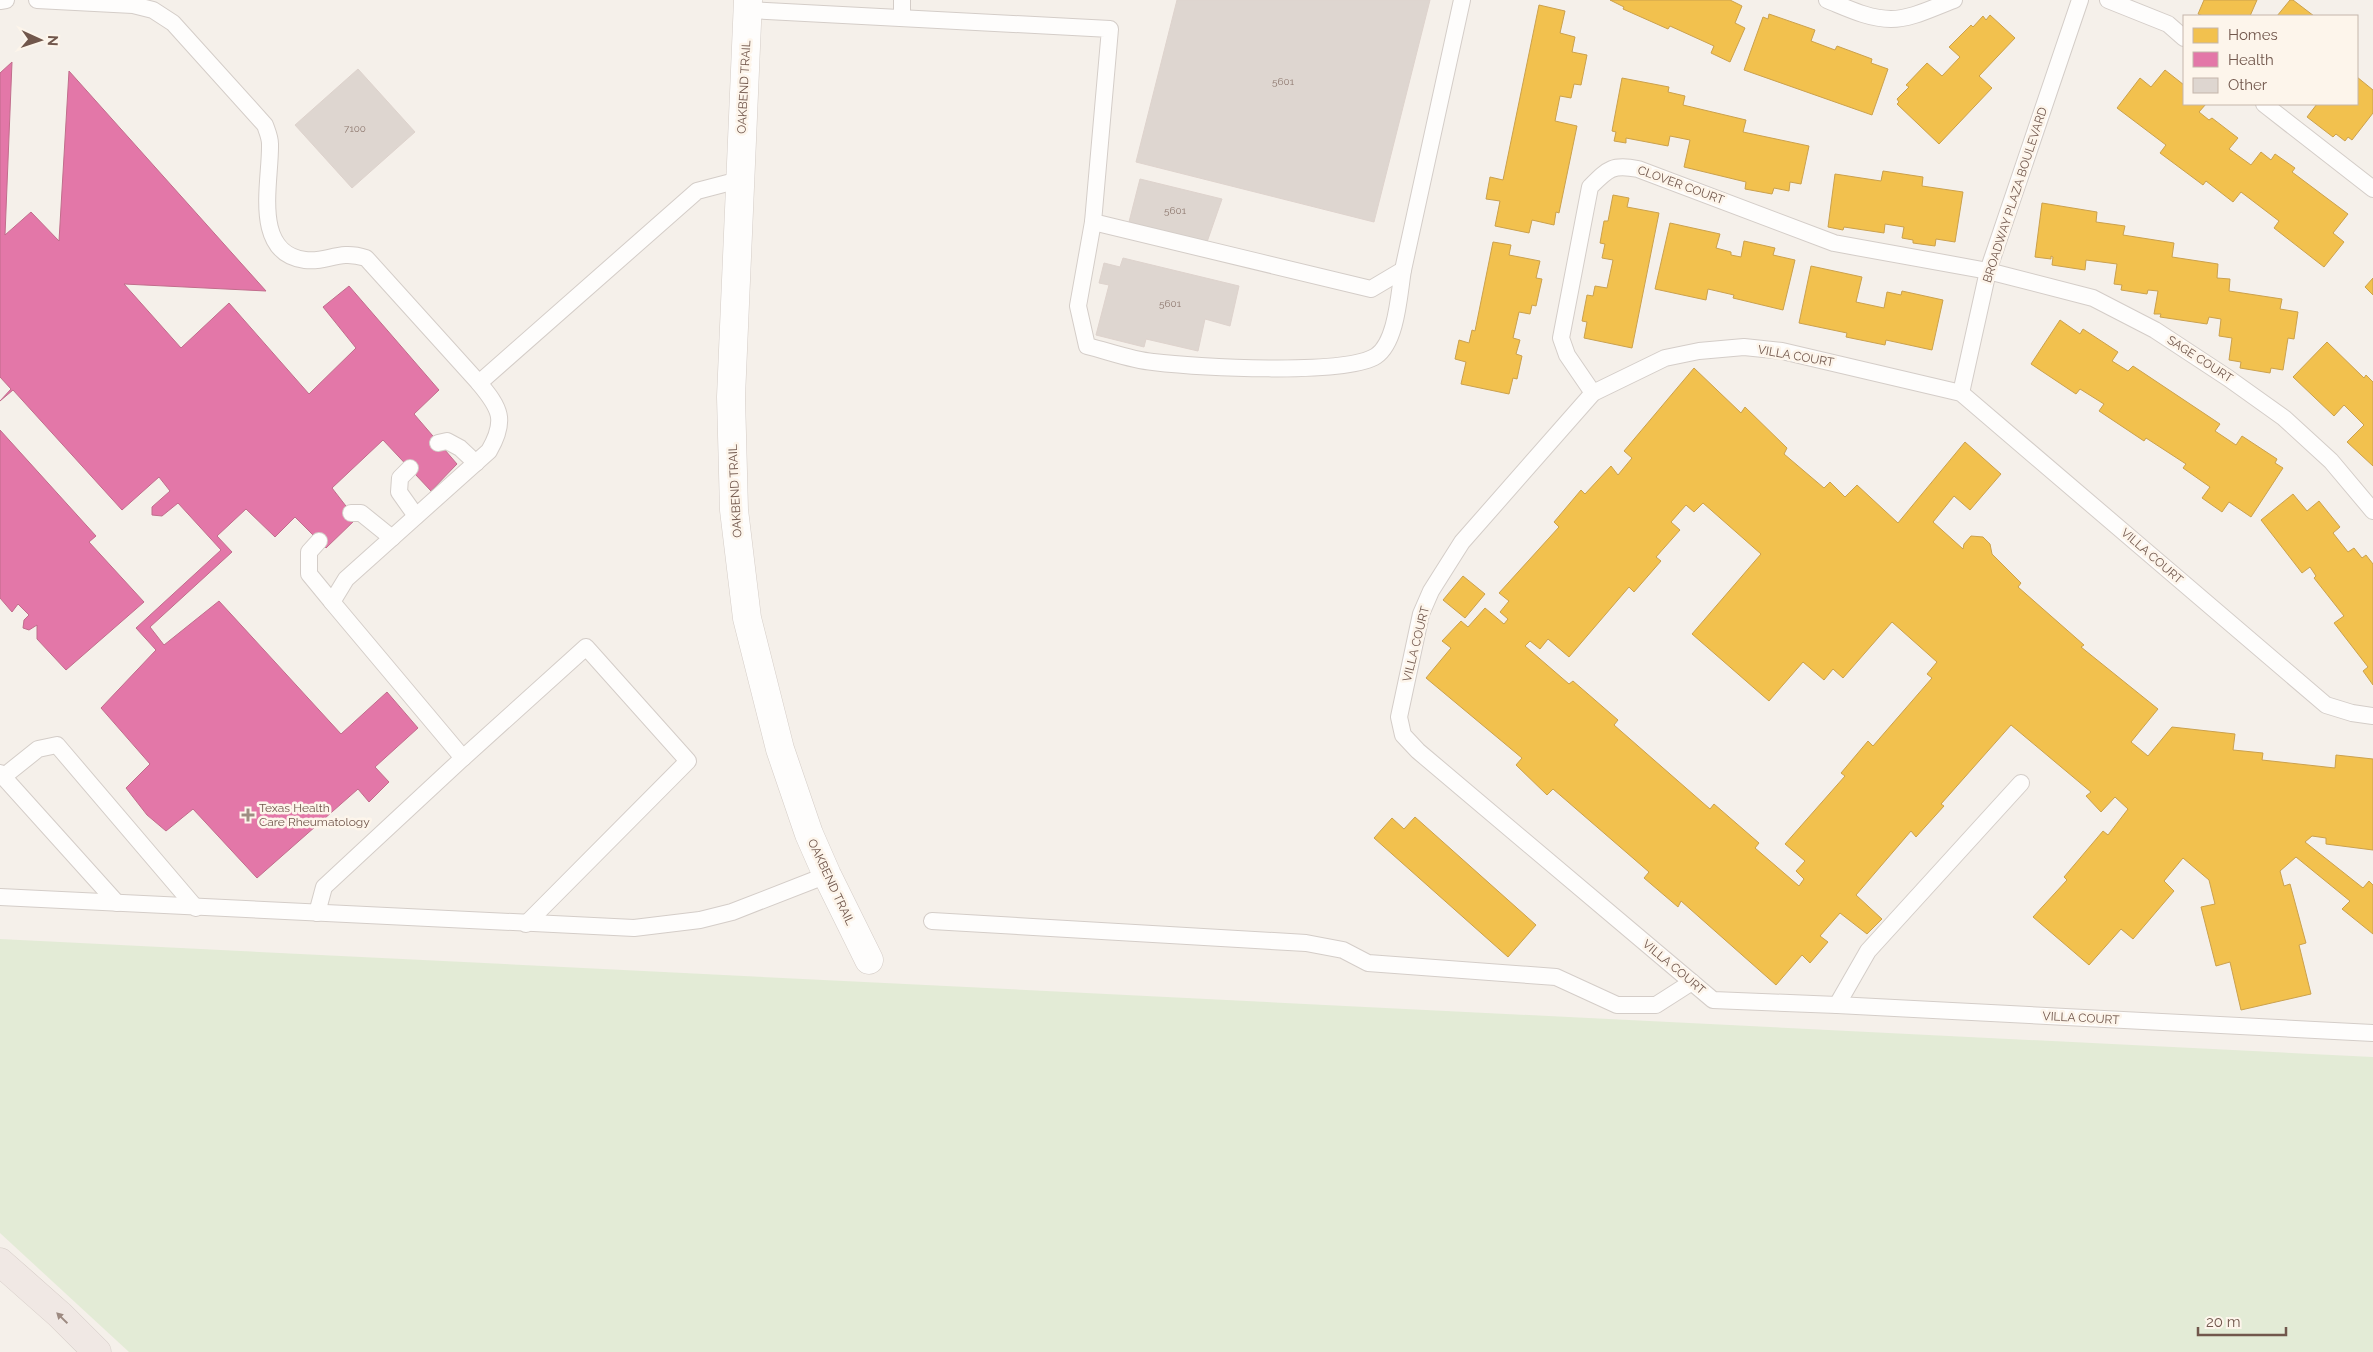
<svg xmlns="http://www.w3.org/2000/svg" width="2373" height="1352" font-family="Raleway,sans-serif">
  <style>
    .green { fill: #e3ebd6 }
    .homes { fill: #f2c14e; stroke: #cba14d; fill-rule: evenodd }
    .health { fill: #e377a8; stroke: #c16d8c }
    .building { fill: #ded6d0; stroke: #ded3cd }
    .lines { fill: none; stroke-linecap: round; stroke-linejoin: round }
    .lane-casing { stroke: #d4cdc8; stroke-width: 18 }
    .secondary-casing { stroke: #d4ccc6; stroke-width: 29 }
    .highway-casing { stroke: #d4cbc6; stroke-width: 29 }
    .lane { stroke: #fefdfc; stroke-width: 16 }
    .secondary { stroke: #fefdfc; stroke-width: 28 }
    .highway { stroke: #f0e8e4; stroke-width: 28 }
    .oneway { fill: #9d8a81 }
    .poi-dot { fill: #9f8d83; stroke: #fdf5eb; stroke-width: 2 }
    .labels { text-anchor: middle; stroke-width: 5; stroke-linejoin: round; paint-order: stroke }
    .number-label { font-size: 10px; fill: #8f7a70 }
    .street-label { font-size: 12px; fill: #71574c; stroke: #fdf5eb }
    .poi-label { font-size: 12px; fill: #71574c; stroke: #fdf5eb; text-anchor: start }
  </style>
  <rect width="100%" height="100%" fill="#f5f0ea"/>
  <polygon class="green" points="0,939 2373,1057 2373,1352 129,1352 0,1233"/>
  <g class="homes">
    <polygon points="1610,0 1730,0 1742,6 1735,23 1745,28 1730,62 1711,53 1714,46 1670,26 1668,29 1623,9 1624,7"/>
    <polygon points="2204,0 2257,0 2250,16 2203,16 2198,14"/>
    <polygon points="2290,0 2293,0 2314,16 2277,16"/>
    <polygon points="1539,5 1565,11 1560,33 1575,37 1572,52 1587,55 1581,85 1574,84 1571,98 1560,96 1555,121 1577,126 1559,213 1556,212 1554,225 1532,220 1529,233 1495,226 1500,201 1486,199 1490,177 1503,180"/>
    <polygon points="1769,14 1815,30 1811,41 1835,50 1837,46 1872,59 1871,63 1888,69 1872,115 1744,70 1763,17 1768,19"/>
    <polygon points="1990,15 2015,38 1979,76 1992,88 1939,144 1897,104 1899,102 1897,99 1909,87 1906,85 1927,63 1942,76 1960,57 1949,47 1971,25 1973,27 1983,16 1986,20"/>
    <polygon points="2165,70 2184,85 2184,104 2206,104 2199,112 2209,120 2212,118 2238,138 2229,149 2251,165 2261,152 2271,160 2275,154 2295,168 2292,172 2348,214 2333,233 2344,242 2324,267 2274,228 2279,221 2241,192 2233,202 2206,181 2203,185 2160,153 2166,145 2117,108 2140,78 2151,87"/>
    <polygon points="2357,77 2373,90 2373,113 2352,140 2348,137 2345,141 2336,134 2333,137 2307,117 2317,104 2357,104"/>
    <polygon points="1622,78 1669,87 1668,92 1685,96 1683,105 1746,120 1743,132 1809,146 1801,184 1790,182 1789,191 1774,188 1772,194 1745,189 1746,182 1684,167 1690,140 1670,136 1668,146 1626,138 1626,143 1614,141 1616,132 1612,131"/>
    <polygon points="1883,171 1923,177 1922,186 1963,192 1955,242 1936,239 1935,246 1913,243 1913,240 1902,238 1904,227 1885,224 1884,233 1844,227 1843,230 1828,227 1835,174 1881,181"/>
    <polygon points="1613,195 1629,198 1627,207 1659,213 1632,348 1584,338 1587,322 1582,321 1587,295 1593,296 1595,286 1607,288 1613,260 1602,258 1605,244 1600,243 1604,221 1608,221"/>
    <polygon points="2042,203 2097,212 2096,222 2125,226 2123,235 2174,243 2172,257 2218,264 2217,278 2230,279 2229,291 2282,299 2280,309 2298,312 2294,339 2288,338 2283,370 2271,368 2270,373 2240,368 2241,362 2229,360 2232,338 2219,336 2221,319 2209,317 2207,324 2160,317 2161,314 2154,314 2158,291 2148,290 2147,294 2121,290 2122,285 2114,284 2117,264 2086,260 2085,270 2052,265 2053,257 2051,256 2051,259 2035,257"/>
    <polygon points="1670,223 1720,234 1716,248 1731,252 1731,255 1741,257 1744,241 1775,248 1773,255 1795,260 1783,310 1733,298 1734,295 1708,289 1706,300 1655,289"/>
    <polygon points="1493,242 1511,245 1509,255 1540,261 1536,278 1542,279 1536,306 1532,305 1530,314 1519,312 1513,338 1520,340 1516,354 1522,356 1517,379 1513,378 1509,394 1461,384 1466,362 1455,359 1459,340 1469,343 1472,330 1475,331"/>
    <polygon points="1811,266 1862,277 1856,302 1884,308 1887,292 1901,295 1902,291 1943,300 1932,350 1886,340 1885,345 1846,337 1847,333 1799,323"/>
    <polygon points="2373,278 2373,295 2365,287"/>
    <polygon points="2060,320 2080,334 2083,329 2118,352 2112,361 2128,371 2133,366 2220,424 2215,431 2236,445 2242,436 2277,459 2275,463 2283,468 2251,517 2229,502 2222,512 2202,498 2210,487 2183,468 2186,464 2146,438 2144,441 2099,411 2104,404 2080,389 2076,394 2031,364"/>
    <polygon points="2327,342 2364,378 2366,375 2373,382 2373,466 2347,442 2364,425 2344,405 2334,416 2293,377"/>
    <path d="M1694 368 1741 413 1745 407 1787 448 1784 454 1824 488 1830 482 1845 497 1857 485 1898 523 1965 442 2001 474 1970 510 1954 496 1933 522 1963 549 1964 544 1971 536 1983 537 1990 544 1992 554 2021 583 2018 587 2084 645 2081 647 2158 709 2131 742 2148 756 2172 727 2235 734 2233 750 2263 753 2262 760 2335 768 2336 755 2373 759V850L2326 844V838L2312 836 2305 842 2363 888 2369 881 2373 885V934L2342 909 2350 901 2296 857 2280 871 2284 886 2290 884 2306 943 2299 945 2311 994 2241 1010 2230 962 2216 966 2201 907 2215 904 2209 880 2183 858 2164 881 2174 891 2133 939 2121 929 2089 965 2033 917 2067 880 2064 877 2103 831 2108 835 2128 809 2115 797 2101 812 2086 796 2091 792 2011 725 1941 804 1944 806 1916 837 1911 831 1856 895 1882 919 1867 934 1840 913 1820 936 1828 942 1810 963 1802 955 1776 985 1681 901 1678 907 1644 878 1649 872 1553 789 1547 795 1516 765 1522 758 1426 678 1451 648 1442 641 1461 621 1468 627 1485 608 1504 624 1508 619 1500 612 1509 601 1499 593 1559 527 1554 522 1581 490 1585 494 1611 466 1618 475 1632 458 1624 451ZM1703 503 1761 554 1692 634 1769 701 1803 662 1824 680 1833 669 1843 678 1892 622 1937 662 1927 674 1932 678 1873 746 1868 741 1841 773 1845 776 1785 844 1805 861 1796 871 1804 879 1799 886 1755 848 1759 843 1714 804 1710 809 1614 725 1618 720 1573 681 1569 684 1525 646 1530 641 1540 649 1548 639 1569 657 1629 587 1634 592 1661 561 1656 557 1680 530 1671 522 1686 505 1694 512Z"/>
    <polygon points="2293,494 2307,511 2319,501 2340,527 2333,533 2348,552 2354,548 2362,558 2366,555 2373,564 2373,685 2363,671 2368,667 2334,623 2344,616 2314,578 2316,576 2310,567 2302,573 2261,520"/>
    <polygon points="1463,576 1485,594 1465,618 1443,600"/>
    <polygon points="1415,817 1536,925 1508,957 1374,838 1392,818 1404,829"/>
  </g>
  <g class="health">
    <polygon points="12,62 5,235 31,212 59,241 69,71 266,291 124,284 181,348 229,303 309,394 356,348 323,307 349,286 439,390 414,414 457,464 431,491 383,440 332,488 356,519 326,548 295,517 275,537 246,509 217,536 232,552 150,627 164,645 219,601 341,734 387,692 418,728 375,767 389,782 369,802 358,789 257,878 193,809 166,831 147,815 126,788 150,764 101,708 156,650 136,628 221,550 178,503 162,516 152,515 152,507 170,491 159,477 122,510 13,390 0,401 11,389 0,377 0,73"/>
    <polygon points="0,430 96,536 89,542 144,602 66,670 37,639 37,625 29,630 23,628 24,620 29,615 18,604 12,612 0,598"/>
  </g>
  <g class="building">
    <polygon points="1177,0 1430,0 1374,222 1136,162"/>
    <polygon points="358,69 415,132 352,188 295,125"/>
    <polygon points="1140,179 1222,199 1207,242 1129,222"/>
    <polygon points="1123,258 1239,286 1230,326 1205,319 1198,351 1146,339 1144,347 1096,335 1109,285 1099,283 1104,263 1120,267"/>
  </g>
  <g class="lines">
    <defs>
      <g id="lane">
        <path d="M37 0 133 5 153 10 173 23 265 125C267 131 270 137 270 144 271 181 251 253 305 260 328 263 338 249 366 258L479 383 697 191 739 180"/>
        <path d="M1827 0C1847 8 1869 19 1891 19 1912 19 1934 7 1954 0"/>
        <polyline points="2108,0 2168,24 2184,38"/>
        <polyline points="0,1 6,0"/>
        <polyline points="748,10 1110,29 1093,222 1371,289 1403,270 1462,0"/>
        <polyline points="902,18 902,0"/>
        <polyline points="2264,104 2373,189"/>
        <path d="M1093 222 1078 306 1087 346C1108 351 1131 360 1153 362 1195 367 1345 376 1376 356 1397 342 1399 293 1403 270"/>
        <path d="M1593 393 1567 355 1561 338 1590 187C1608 169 1612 164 1638 169L1834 243 1988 271 2093 298 2155 330 2228 378 2284 418 2331 461 2373 511"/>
        <polyline points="1961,393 1988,271 2080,0"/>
        <polyline points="438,443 447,441 460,448 476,463"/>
        <polyline points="410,468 400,478 399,492 416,516"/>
        <polyline points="351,513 361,513 392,538"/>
        <polyline points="319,541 309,552 309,574 332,602"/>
        <polyline points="2373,716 2352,713 2326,705 1961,393 1782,351 1744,347 1699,351 1665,358 1593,393 1462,542 1431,591 1421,614 1399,717 1403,735 1418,751 1713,1000 1837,1005 2373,1033"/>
        <polyline points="463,758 586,647 688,761 526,924"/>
        <polyline points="0,773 117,903"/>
        <polyline points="3,777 38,749 57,745 196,908"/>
        <polyline points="0,897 634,928 700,920 732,912 827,875"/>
        <path d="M317 913 324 887 463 758 332 602 346 579 489 451C507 420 500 408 479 383"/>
        <polyline points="932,921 1306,943 1343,950 1368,963 1556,977 1617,1005 1656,1005 1692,982"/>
        <polyline points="1837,1005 1868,951 2021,783"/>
      </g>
      <polyline id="secondary" points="748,0 731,397 734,510 747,618 780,749 809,834 827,875 869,960"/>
      <polyline id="highway" points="0,1262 60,1315 97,1352"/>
    </defs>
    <use href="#lane" class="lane-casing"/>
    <use href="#secondary" class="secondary-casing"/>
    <use href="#highway" class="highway-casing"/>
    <use href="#lane" class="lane"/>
    <use href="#secondary" class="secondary"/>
    <use href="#highway" class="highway"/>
  </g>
  <defs><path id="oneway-solid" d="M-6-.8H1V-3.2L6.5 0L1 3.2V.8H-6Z" transform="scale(1.25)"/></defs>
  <use class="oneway" href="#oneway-solid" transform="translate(62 1318) rotate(-136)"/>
  <path class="poi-dot" d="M245.5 807.5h5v5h5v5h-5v5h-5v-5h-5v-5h5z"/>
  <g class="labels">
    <g class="number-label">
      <text x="1283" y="85">5601</text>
      <text x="355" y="132">7100</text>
      <text x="1175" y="214">5601</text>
      <text x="1170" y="307">5601</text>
    </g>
    <g class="street-label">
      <text transform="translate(744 87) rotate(-87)" y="4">OAKBEND TRAIL</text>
      <text transform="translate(1681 185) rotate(20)" y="4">CLOVER COURT</text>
      <text transform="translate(2015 195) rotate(-72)" y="4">BROADWAY PLAZA BOULEVARD</text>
      <text transform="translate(1796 356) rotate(10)" y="4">VILLA COURT</text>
      <text transform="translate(2200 359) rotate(33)" y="4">SAGE COURT</text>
      <text transform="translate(735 491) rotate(-93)" y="4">OAKBEND TRAIL</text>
      <text transform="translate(2152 556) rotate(41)" y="4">VILLA COURT</text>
      <text transform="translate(1416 644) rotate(-76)" y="4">VILLA COURT</text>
      <text transform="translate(831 882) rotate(65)" y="4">OAKBEND TRAIL</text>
      <text transform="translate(1674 967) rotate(40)" y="4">VILLA COURT</text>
      <text transform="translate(2081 1018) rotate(3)" y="4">VILLA COURT</text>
    </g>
    <g class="poi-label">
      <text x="259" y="812">Texas Health<tspan x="259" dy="14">Care Rheumatology</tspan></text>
    </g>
  </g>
  <rect x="2183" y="15" width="175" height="90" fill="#fdf5eb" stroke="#c5b6ab"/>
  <rect x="2193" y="28" width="25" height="15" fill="#f2c14e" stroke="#c5b6ab"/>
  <text x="2228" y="40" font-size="15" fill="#71574c">Homes</text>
  <rect x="2193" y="52" width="25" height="15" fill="#e377a8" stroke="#c5b6ab"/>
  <text x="2228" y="65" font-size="15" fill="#71574c">Health</text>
  <rect x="2193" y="78" width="25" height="15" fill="#ded6d0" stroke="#c5b6ab"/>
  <text x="2228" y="90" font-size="15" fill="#71574c">Other</text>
  <g transform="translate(40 40) rotate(93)" stroke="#fdf5eb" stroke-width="4" paint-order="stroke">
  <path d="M0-4L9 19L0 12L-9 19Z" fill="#71574c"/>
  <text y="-8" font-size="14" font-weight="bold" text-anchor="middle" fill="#71574c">N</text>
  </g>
  <path d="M2198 1327v8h88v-8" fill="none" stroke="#71574c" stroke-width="2.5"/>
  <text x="2206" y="1327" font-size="15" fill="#71574c" stroke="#fdf5eb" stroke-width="4" paint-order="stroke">20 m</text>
</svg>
